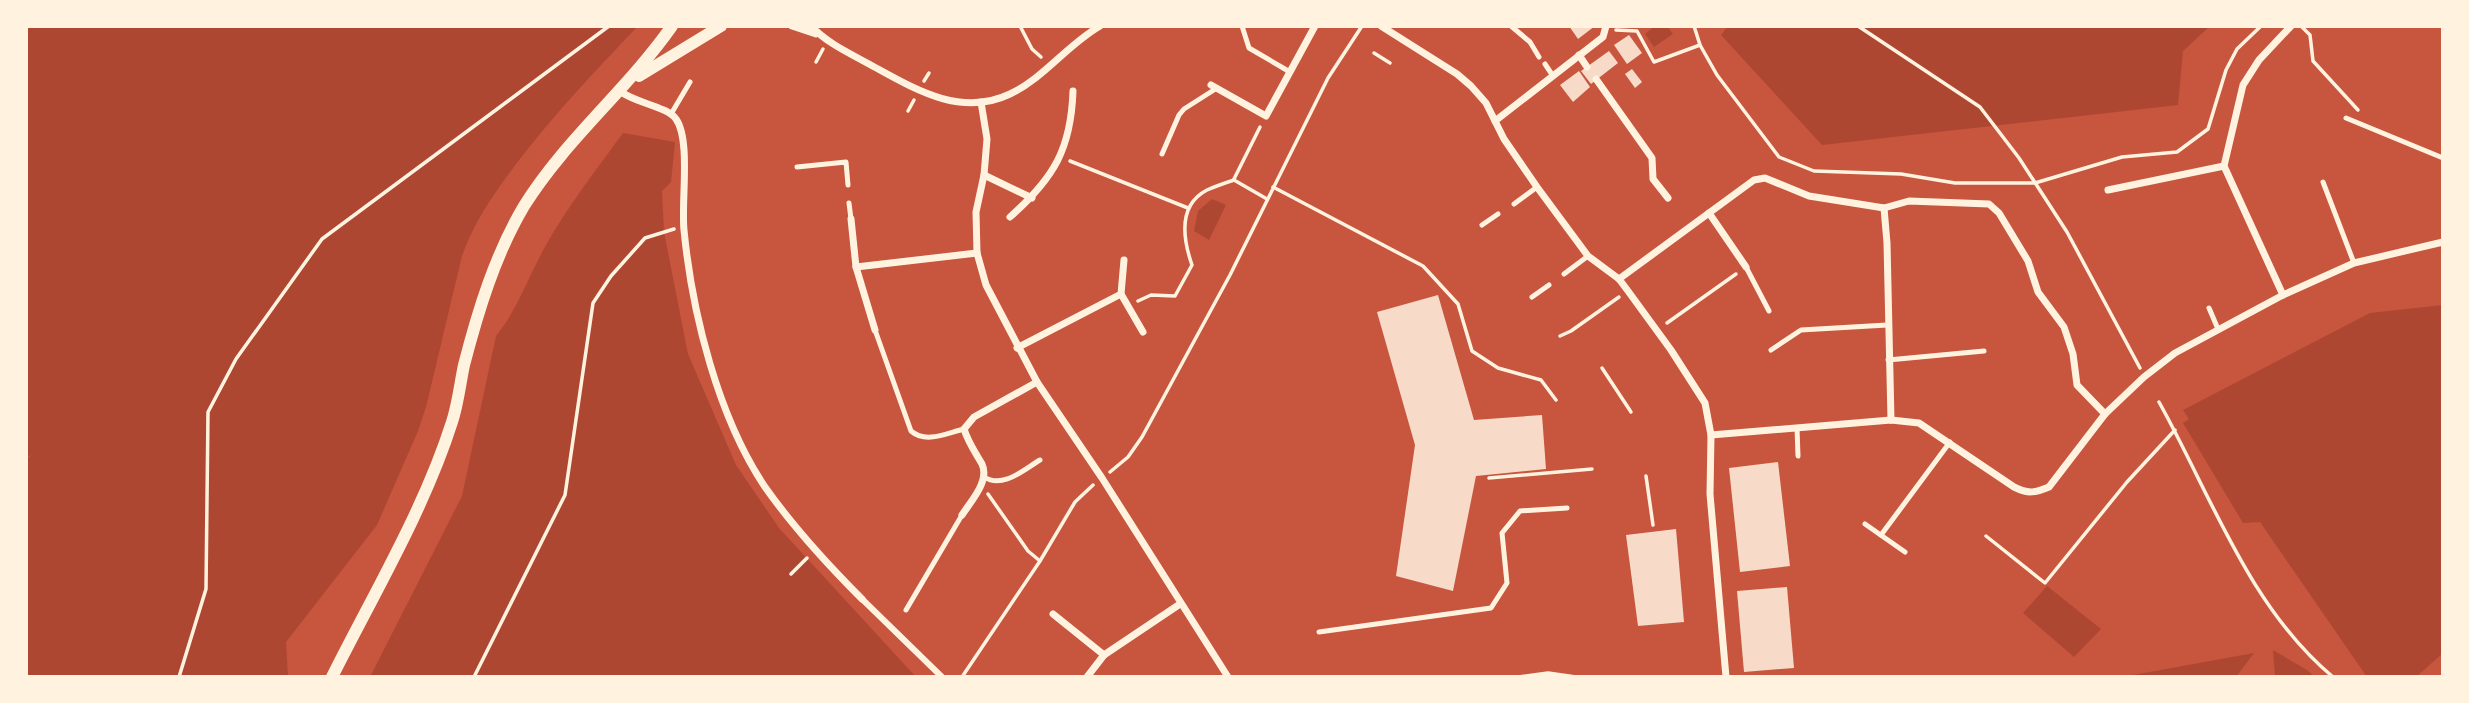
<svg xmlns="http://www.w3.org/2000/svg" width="2469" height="703" font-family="Karla,sans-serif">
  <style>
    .green { fill: #ae4732 }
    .building { fill: #f7dbc8 }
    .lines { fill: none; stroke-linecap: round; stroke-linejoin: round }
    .path { stroke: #fff3e0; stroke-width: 3.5 }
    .service { stroke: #fff3e0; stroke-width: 5 }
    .pedestrian { stroke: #fff3e0; stroke-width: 6 }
    .minor { stroke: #fff3e0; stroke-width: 7 }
    .tertiary { stroke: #fff3e0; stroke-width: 12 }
  </style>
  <rect width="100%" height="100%" fill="#c8553d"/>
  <g class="green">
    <path d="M26 26H638C597 69 560 108 523 155 498 188 476 217 462 256L426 407 418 431 377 525 286 642 288 677H26V459L32 455 26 457Z"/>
    <polygon points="1655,26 1667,26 1673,34 1654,47 1645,34"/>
    <polygon points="1728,26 2210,26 2183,51 2178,105 1822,145 1721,35"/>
    <path d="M623 133 675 142 671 182 662 191 664 232 688 354 736 465 779 528 916 677H370L462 496 496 336C518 309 529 275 546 245 568 206 596 170 623 133Z"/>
    <polygon points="1212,199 1226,205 1209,240 1194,231 1198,211"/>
    <polygon points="2443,305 2443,653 2416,677 2367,677 2260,522 2243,523 2183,423 2189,419 2183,410 2370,313"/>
    <polygon points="2047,586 2101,629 2074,657 2023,613"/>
    <polygon points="2273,650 2307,670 2315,677 2275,677"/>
    <polygon points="2254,653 2236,677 2122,677"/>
  </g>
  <g class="building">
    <polygon points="1569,26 1595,26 1578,39"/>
    <polygon points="1629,35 1642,53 1627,64 1614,45"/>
    <polygon points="1609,51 1618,63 1591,84 1581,71"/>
    <polygon points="1632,69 1642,82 1635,88 1625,74"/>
    <polygon points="1579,71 1590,87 1573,102 1560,85"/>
    <polygon points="1438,295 1474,420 1542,415 1546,469 1476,476 1453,591 1396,576 1415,445 1377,312"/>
    <polygon points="1778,462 1790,566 1740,572 1729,468"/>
    <polygon points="1676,529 1684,622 1638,626 1626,535"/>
    <polygon points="1787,587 1794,668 1744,672 1737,591"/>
  </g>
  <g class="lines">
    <g class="path">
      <polyline points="1020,26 1032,49 1041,57"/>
      <polyline points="1694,26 1700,45 1717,75 1779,157 1814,171 1901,174 1955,183 2035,183 2122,157 2177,152 2208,129 2226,70 2237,49 2261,26"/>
      <polyline points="1858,26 1980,107 2019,158 2067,232 2140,368"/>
      <polyline points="2302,27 2310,35 2313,61 2358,110"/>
      <polyline points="1616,30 1637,31 1654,62 1700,45"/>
      <polyline points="1374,53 1390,63"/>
      <polyline points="816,62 823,49"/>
      <polyline points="924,81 929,73"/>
      <polyline points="908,111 914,100"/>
      <polyline points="1070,161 1188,208"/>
      <polyline points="1234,179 1260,127"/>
      <polyline points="1273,187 1423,266 1458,304 1472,351 1498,368 1541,380 1556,400"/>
      <path d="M1138 301 1151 295 1175 296 1192 265C1183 239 1178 205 1207 190 1216 186 1225 183 1234 180L1267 199"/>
      <polyline points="1667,323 1736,274"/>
      <polyline points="1560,336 1571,331 1619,297"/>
      <polyline points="1602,368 1631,412"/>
      <path d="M2159 402C2211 495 2249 607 2333 677"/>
      <polyline points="1110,472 1128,457 1142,437 1230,275 1328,78 1362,26"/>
      <polyline points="1646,476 1653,525"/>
      <polyline points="1489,478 1592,469"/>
      <polyline points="988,494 1028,551 1040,561"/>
      <polyline points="1986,536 2045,583 2127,482 2175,430"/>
      <polyline points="791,574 807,558"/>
      <polyline points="179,677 206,589 208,412 236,359 322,239 609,26"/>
      <polyline points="474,677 565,495 593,303 611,276 645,238 674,229"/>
      <polyline points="962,677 1040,561 1075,502 1093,485"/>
      <polyline points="1518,677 1548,673 1576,677"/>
    </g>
    <g class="service">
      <polyline points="1242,26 1249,48 1290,72"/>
      <polyline points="1511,26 1530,42 1539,57"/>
      <polyline points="1545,64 1553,76"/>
      <polyline points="671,114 690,82"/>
      <polyline points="2346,118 2443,158"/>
      <polyline points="1162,154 1179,115 1184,109 1217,88"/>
      <polyline points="797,167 846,162 848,185"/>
      <polyline points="2323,182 2354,263"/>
      <polyline points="849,203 851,219"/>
      <polyline points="1514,204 1537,187"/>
      <polyline points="1482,225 1498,214"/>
      <polyline points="1746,267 1769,311"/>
      <polyline points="1564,274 1588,256"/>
      <polyline points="1532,297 1549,285"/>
      <polyline points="2209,308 2218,329"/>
      <path d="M875 330 911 431C926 444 947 433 964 429"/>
      <polyline points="1771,350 1801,330 1887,325"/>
      <polyline points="1888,360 1984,351"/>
      <polyline points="1797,428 1798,456"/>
      <path d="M984 477C1003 489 1023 470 1040 460"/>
      <polyline points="1865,524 1905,552"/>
      <polyline points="1881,535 1950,442"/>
      <polyline points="906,610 962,515"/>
      <polyline points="1319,632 1491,608 1507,583 1502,533 1520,511 1567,508"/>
    </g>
    <polyline class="pedestrian" points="862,599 942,677"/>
    <g class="minor">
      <polyline points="792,26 816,34"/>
      <path d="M811 26C827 43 849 53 869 64 913 88 960 118 1010 94 1044 78 1067 45 1100 26"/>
      <polyline points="1381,26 1457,74 1471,86 1486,103 1504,139 1537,187 1588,256 1619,279 1628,291 1671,350 1705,403 1711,435 1710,494 1726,677"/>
      <polyline points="1579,55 1587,67"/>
      <polyline points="1596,79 1652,158 1653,179 1668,198"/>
      <polyline points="1211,85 1266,116 1315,26"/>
      <path d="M620 91C634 103 667 106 676 119 691 140 681 202 684 230 692 313 718 417 765 487 794 528 827 564 862 599"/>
      <polyline points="981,102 987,139 984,175 976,212 977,253 986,285 1037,382 1102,478 1228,677"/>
      <polyline points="1495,121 1603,37 1606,26"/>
      <polyline points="984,175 1032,198"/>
      <polyline points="2108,190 2224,166"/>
      <polyline points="1884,208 1887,243 1891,420"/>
      <polyline points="1709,213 1746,267"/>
      <path d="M1010 217C1054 178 1071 149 1073 91"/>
      <polyline points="851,219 856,267 875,330"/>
      <polyline points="856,267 977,253"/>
      <polyline points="1619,279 1754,180 1765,178 1809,196 1884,208 1909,201 1989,204 1999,213 2028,261 2038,292 2064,327 2073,354 2077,385 2105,414"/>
      <polyline points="1121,294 1143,332"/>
      <polyline points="2283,295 2224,166 2243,85 2259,60 2291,26"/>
      <polyline points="1017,348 1121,294 1124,260"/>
      <path d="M1711 435 1891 420 1919 423 2014 487C2028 494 2035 493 2049 487L2105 414 2144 377 2175 353 2283 295 2354 263 2443 242"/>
      <path d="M962 515C971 501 990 481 982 464 975 452 968 442 964 429L974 417 1037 382"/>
      <polyline points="1053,614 1104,655"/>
      <polyline points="1087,677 1104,655 1180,604"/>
    </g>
    <g class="tertiary">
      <polyline points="639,76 721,26"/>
      <path d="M332 677C373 595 424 510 452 422 458 404 460 384 464 365 478 311 495 255 524 206 565 140 627 90 672 26"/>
    </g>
  </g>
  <rect width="2469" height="703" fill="none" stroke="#fff3e0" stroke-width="56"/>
</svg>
